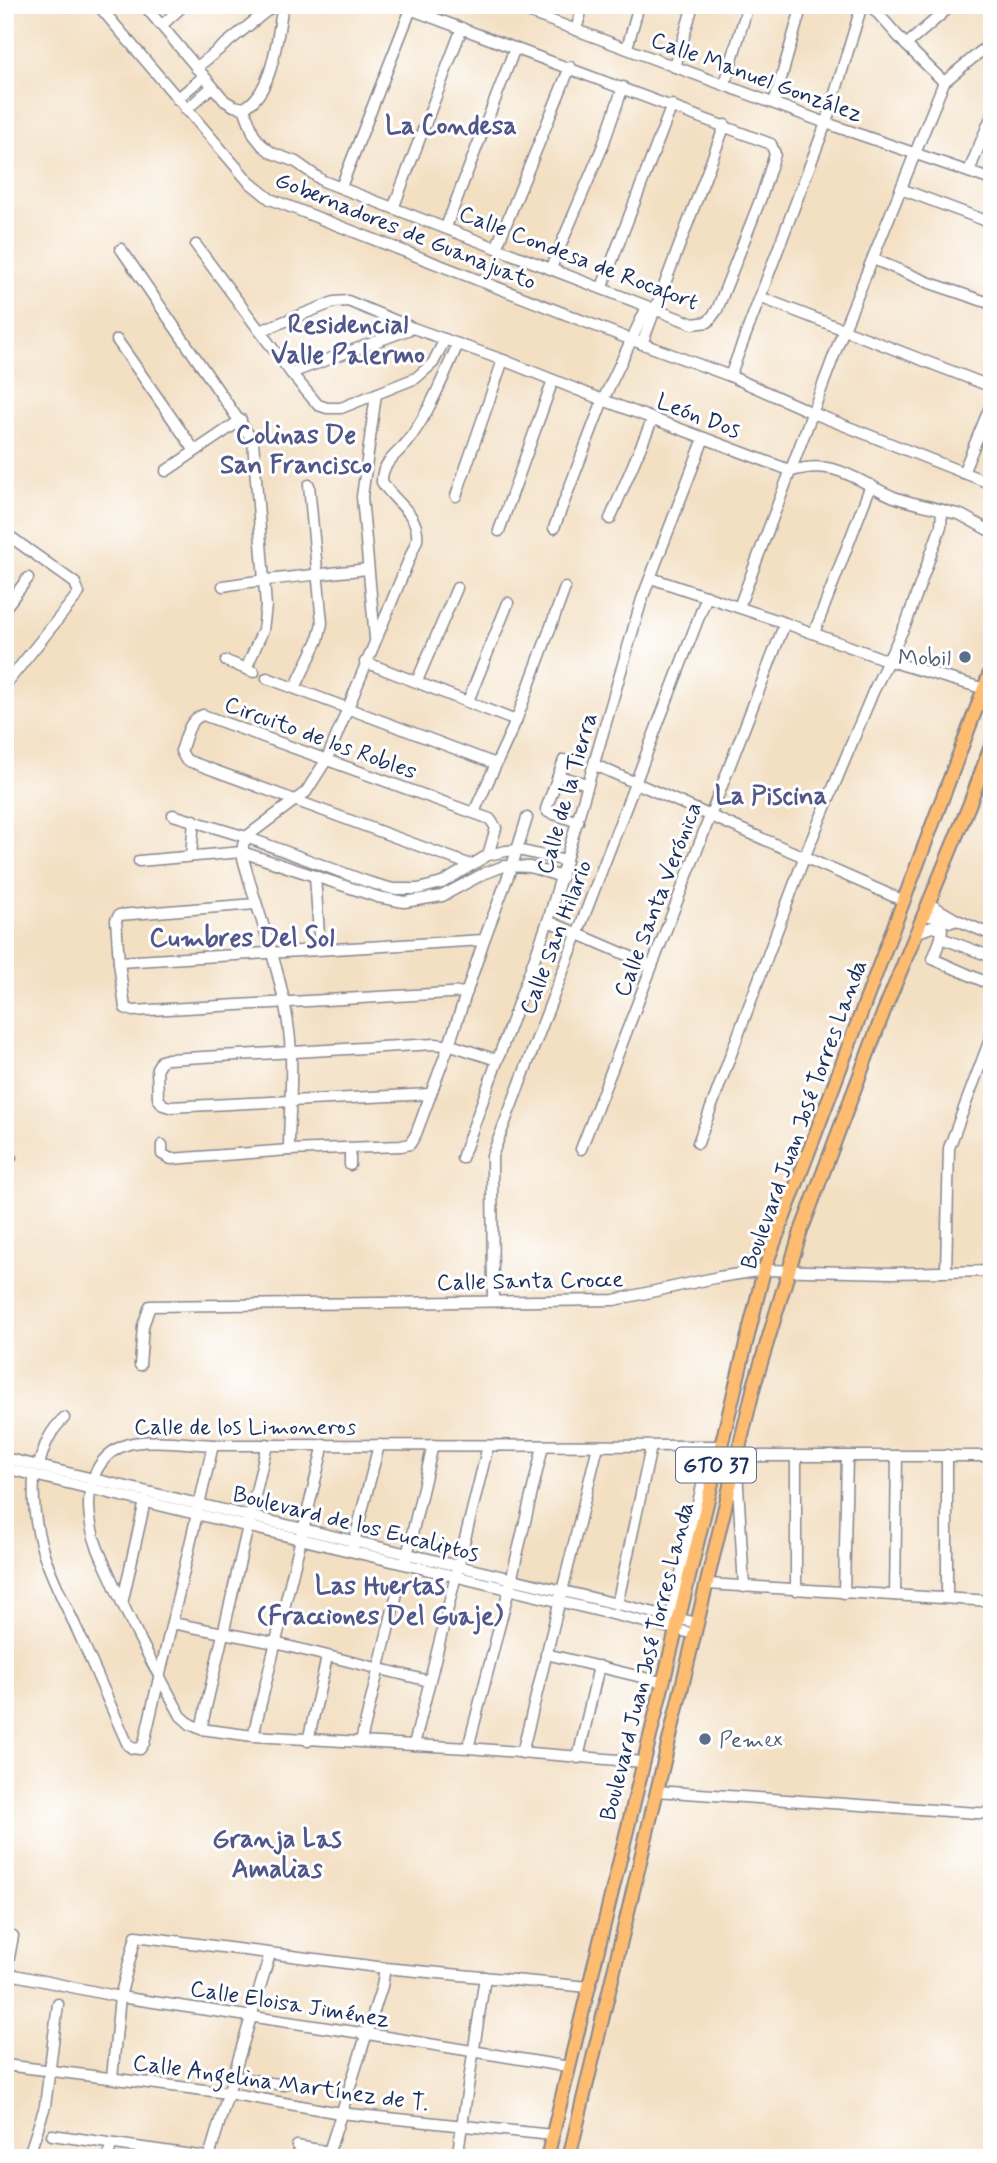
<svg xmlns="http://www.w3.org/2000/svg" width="997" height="2163" font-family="Mynerve,sans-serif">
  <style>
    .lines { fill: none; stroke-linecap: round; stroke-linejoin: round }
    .minor-casing { stroke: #878790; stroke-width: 13 }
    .major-casing { stroke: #878790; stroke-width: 16 }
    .minor { stroke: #fff; stroke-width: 10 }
    .major { stroke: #fdbc70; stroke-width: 12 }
    .service-dot { fill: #5c6f8a; stroke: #fff; stroke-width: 2.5 }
    .labels { text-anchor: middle; stroke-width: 6; stroke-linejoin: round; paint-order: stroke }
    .shield { fill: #fff; stroke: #5f6d8e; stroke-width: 2 }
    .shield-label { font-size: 21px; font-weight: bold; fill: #1b2f5e }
    .street-label { font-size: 23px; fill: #1b2f5e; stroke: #fff }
    .service-label { font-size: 23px; fill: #4e5e75; stroke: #fff; text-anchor: end }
    .quarter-label { font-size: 26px; font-weight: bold; fill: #51568b; stroke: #fff }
  </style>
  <rect width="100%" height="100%" fill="#fff"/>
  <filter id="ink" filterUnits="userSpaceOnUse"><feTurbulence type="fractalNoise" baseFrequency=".0143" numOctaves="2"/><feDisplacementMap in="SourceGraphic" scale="14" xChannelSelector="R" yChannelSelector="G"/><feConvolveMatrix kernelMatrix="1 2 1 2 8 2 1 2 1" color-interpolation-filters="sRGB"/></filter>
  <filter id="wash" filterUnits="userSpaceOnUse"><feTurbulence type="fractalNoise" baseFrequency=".00686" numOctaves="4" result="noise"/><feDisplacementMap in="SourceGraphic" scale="28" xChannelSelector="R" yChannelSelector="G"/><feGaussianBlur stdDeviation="1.57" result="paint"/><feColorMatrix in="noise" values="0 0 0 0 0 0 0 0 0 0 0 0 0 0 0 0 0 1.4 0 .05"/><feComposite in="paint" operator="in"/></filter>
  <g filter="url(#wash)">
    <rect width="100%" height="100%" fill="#f3dfc2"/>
  </g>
  <g filter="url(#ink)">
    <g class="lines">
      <defs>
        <g id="minor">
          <polyline points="98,5 249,182 270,199 632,340 730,376 813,413 992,484"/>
          <polyline points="144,5 225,101 234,106 244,108 254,135 262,145 272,153 296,162 323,181 693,324 708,322 717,310 762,195 775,154 771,144 399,5"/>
          <polyline points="509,5 826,123 992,180"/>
          <polyline points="862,5 873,8 906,45 944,82"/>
          <polyline points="162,25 184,5"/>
          <polyline points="576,30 583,5"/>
          <polyline points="906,45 952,5"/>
          <polyline points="627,48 639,5"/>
          <polyline points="675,67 693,5"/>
          <polyline points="196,68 274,5"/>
          <polyline points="725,84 748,5"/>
          <polyline points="177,99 203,77"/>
          <polyline points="774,103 802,5"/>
          <path d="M244 108C274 92 277 36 283 5"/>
          <polyline points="186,110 212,87"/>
          <polyline points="969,171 992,115"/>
          <polyline points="341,187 411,9"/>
          <polyline points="901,189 992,223"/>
          <polyline points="394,206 462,28"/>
          <polyline points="446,227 515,48"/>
          <polyline points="196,245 291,373 318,405 327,408 341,408 416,378 433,363 445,339"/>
          <polyline points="497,246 570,67"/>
          <polyline points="121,249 253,441 266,606 263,630 246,669"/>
          <polyline points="873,259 930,283 992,304"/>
          <polyline points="551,268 602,148 623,87"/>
          <polyline points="602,287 672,105"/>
          <polyline points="762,298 992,387"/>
          <path d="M260 331 334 302 348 301 413 328 503 360 603 400 792 471C836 458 856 481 894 497 909 503 926 505 942 510L941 526 907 621 873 692 804 858 698 1143"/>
          <polyline points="117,340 195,451"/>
          <polyline points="642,344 725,125"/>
          <polyline points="291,373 413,328"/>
          <polyline points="730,376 826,123 862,5"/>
          <polyline points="166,471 241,420"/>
          <polyline points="963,473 992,402"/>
          <polyline points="456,496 503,360"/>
          <polyline points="942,510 961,515 992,532"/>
          <polyline points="610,519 653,418"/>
          <polyline points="554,528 603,400 647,307"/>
          <polyline points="499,531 553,380"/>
          <polyline points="5,533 75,583 79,593 5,685"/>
          <polyline points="651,578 785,623 889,661 992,691"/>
          <path d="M223 586C271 578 319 575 367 569"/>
          <polyline points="739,607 844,329 944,82 992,42"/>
          <polyline points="5,608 28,578"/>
          <polyline points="814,633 871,485"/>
          <polyline points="375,638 362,497 376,394"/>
          <polyline points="226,661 254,672"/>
          <polyline points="365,662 516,721"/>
          <polyline points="267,678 496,764"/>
          <polyline points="417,681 457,588"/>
          <polyline points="295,688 318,640 322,623 309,485"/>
          <polyline points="468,701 508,603"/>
          <polyline points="564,760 546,809 548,812 578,822"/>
          <polyline points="595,765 904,901"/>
          <polyline points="558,776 588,784"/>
          <polyline points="474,812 516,721 565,588"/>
          <polyline points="173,815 246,837 368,882 393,889 418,889 442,883 488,855 506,851 518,850 566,861"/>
          <polyline points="191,856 194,820"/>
          <polyline points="139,861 242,852 378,897 404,902 442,896 483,874 504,866 530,867 562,877"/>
          <path d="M471 865 186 760 181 751C186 739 188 719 203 715L490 819 496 828 488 855"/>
          <polyline points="315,876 320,949"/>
          <polyline points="928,903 957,920 992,935"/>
          <polyline points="255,904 119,915 116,920 119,962 125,1008 133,1011 467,992"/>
          <polyline points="923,914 951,922 957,920"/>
          <polyline points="548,921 652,966"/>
          <polyline points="915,933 932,927 942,929 941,938 933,959 983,981 987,982 992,972"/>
          <polyline points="941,938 992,957"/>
          <polyline points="119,962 484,940"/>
          <polyline points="430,1094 170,1107 163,1105 158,1098 157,1068 161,1061 168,1059 435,1044 454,1046 497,1060"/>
          <polyline points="162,1145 162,1154 171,1159 289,1150 401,1146 410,1144 416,1134 449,1045 484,940 512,866 527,818"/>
          <polyline points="350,1149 350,1165"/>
          <polyline points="581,1149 785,623"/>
          <path d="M289 1150C289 1111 294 1069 289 1031 282 972 258 915 243 858V845L246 837 306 792 327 759 417 540C420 514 394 502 382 482 381 463 397 455 407 442 430 412 443 377 458 344"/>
          <polyline points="5,1152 11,1158"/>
          <polyline points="462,1158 548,921 642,599 704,438"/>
          <polyline points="946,1271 949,1148 992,1034"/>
          <polyline points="493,1301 492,1156 707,596"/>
          <polyline points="140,1365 143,1326 150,1306 614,1300 719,1277 764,1270 892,1273 992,1271"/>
          <polyline points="737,1456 992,1456"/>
          <polyline points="5,1458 697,1623"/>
          <path d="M39 1465C44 1446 49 1432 64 1418"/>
          <polyline points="5,1468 695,1634"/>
          <polyline points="737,1469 744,1587"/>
          <path d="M34 1476C30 1547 57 1583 84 1645 99 1678 113 1712 128 1745L132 1748 140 1749 144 1743 213 1445"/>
          <polyline points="353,1546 379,1445"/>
          <polyline points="406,1560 433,1445"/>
          <polyline points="707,1584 992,1601"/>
          <polyline points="796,1590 796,1457"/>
          <polyline points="844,1593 847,1456"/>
          <polyline points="895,1595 897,1456"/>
          <polyline points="947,1598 947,1455"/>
          <polyline points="122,1604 145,1501"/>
          <polyline points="617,1605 651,1447"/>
          <polyline points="172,1623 275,1643 429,1681"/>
          <polyline points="669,1623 702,1486 714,1471"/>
          <polyline points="546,1654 662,1682"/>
          <polyline points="201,1729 267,1444"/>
          <polyline points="253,1736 324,1444"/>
          <polyline points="308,1741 327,1657"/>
          <polyline points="361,1741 397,1593"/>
          <polyline points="414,1745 488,1446"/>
          <polyline points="468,1748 509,1589 543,1446"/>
          <polyline points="522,1753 598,1446"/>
          <polyline points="578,1758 599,1666"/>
          <path d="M643 1762 468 1748 253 1736 201 1729 190 1724 181 1716C156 1670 131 1625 111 1578 102 1558 92 1539 90 1518 86 1490 94 1458 123 1446 141 1437 191 1444 213 1445L720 1446"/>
          <polyline points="656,1791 992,1814"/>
          <polyline points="5,1973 120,1997 368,2034 569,2067"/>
          <polyline points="6,1973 13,1936"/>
          <polyline points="5,2065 228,2093 340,2113 552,2135"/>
          <polyline points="233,2077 284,2085"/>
          <polyline points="112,2078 120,1997 136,1936 385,1968 589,1987"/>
          <polyline points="52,2135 213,2158"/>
          <polyline points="297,2146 329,2152"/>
          <polyline points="209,2157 270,1954"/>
          <polyline points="28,2158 45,2106 58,2004"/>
          <polyline points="108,2158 111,2144"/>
          <polyline points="327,2158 382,1986 385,1968"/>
          <polyline points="457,2158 485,1977"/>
        </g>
        <g id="major">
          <polyline points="547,2158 764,1270 992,667"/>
          <polyline points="569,2158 754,1386 800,1234 884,1011 970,803 992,743"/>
        </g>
      </defs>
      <use href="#minor" class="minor-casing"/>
      <use href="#major" class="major-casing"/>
      <use href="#minor" class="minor"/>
      <use href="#major" class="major"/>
    </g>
  </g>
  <g class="service-dot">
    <circle cx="965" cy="657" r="7"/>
    <circle cx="705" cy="1739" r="7"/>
  </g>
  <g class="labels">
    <rect class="shield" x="676" y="1447.5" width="80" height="35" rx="5"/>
    <g class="shield-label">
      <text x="716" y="1472">GTO 37</text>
    </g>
    <g class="street-label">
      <text transform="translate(757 76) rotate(20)" y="8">Calle Manuel González</text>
      <text transform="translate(406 230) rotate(22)" y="8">Gobernadores de Guanajuato</text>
      <text transform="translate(579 257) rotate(21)" y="8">Calle Condesa de Rocafort</text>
      <text transform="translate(699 415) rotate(21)" y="8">León Dos</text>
      <text transform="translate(321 737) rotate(20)" y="8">Circuito de los Robles</text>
      <text transform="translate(566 793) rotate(-74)" y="8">Calle de la Tierra</text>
      <text transform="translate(657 899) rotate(-69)" y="8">Calle Santa Verónica</text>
      <text transform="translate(555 937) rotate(-69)" y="8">Calle San Hilario</text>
      <text transform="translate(803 1114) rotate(-70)" y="8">Boulevard Juan José Torres Landa</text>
      <text transform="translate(530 1280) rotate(-1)" y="8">Calle Santa Crocce</text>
      <text x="245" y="1434">Calle de los Limoneros</text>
      <text transform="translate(356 1523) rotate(14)" y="8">Boulevard de los Eucaliptos</text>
      <text transform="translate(646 1661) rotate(-76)" y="8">Boulevard Juan José Torres Landa</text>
      <text transform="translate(290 2003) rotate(9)" y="8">Calle Eloisa Jiménez</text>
      <text transform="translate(281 2082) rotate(8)" y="8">Calle Angelina Martínez de T.</text>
    </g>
    <g class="service-label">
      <text x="951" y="665">Mobil</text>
      <text x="719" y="1747" text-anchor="start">Pemex</text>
    </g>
    <g class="quarter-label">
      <text x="451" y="134">La Condesa</text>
      <text x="348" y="333">Residencial<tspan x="348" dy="30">Valle Palermo</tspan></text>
      <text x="296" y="443">Colinas De<tspan x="296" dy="30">San Francisco</tspan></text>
      <text x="771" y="804">La Piscina</text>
      <text x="242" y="946">Cumbres Del Sol</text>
      <text x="380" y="1594">Las Huertas<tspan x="380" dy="30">(Fracciones Del Guaje)</tspan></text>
      <text x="277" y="1847">Granja Las<tspan x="277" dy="30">Amalias</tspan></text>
    </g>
  </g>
  <rect width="997" height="2163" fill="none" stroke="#fff" stroke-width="28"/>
</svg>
